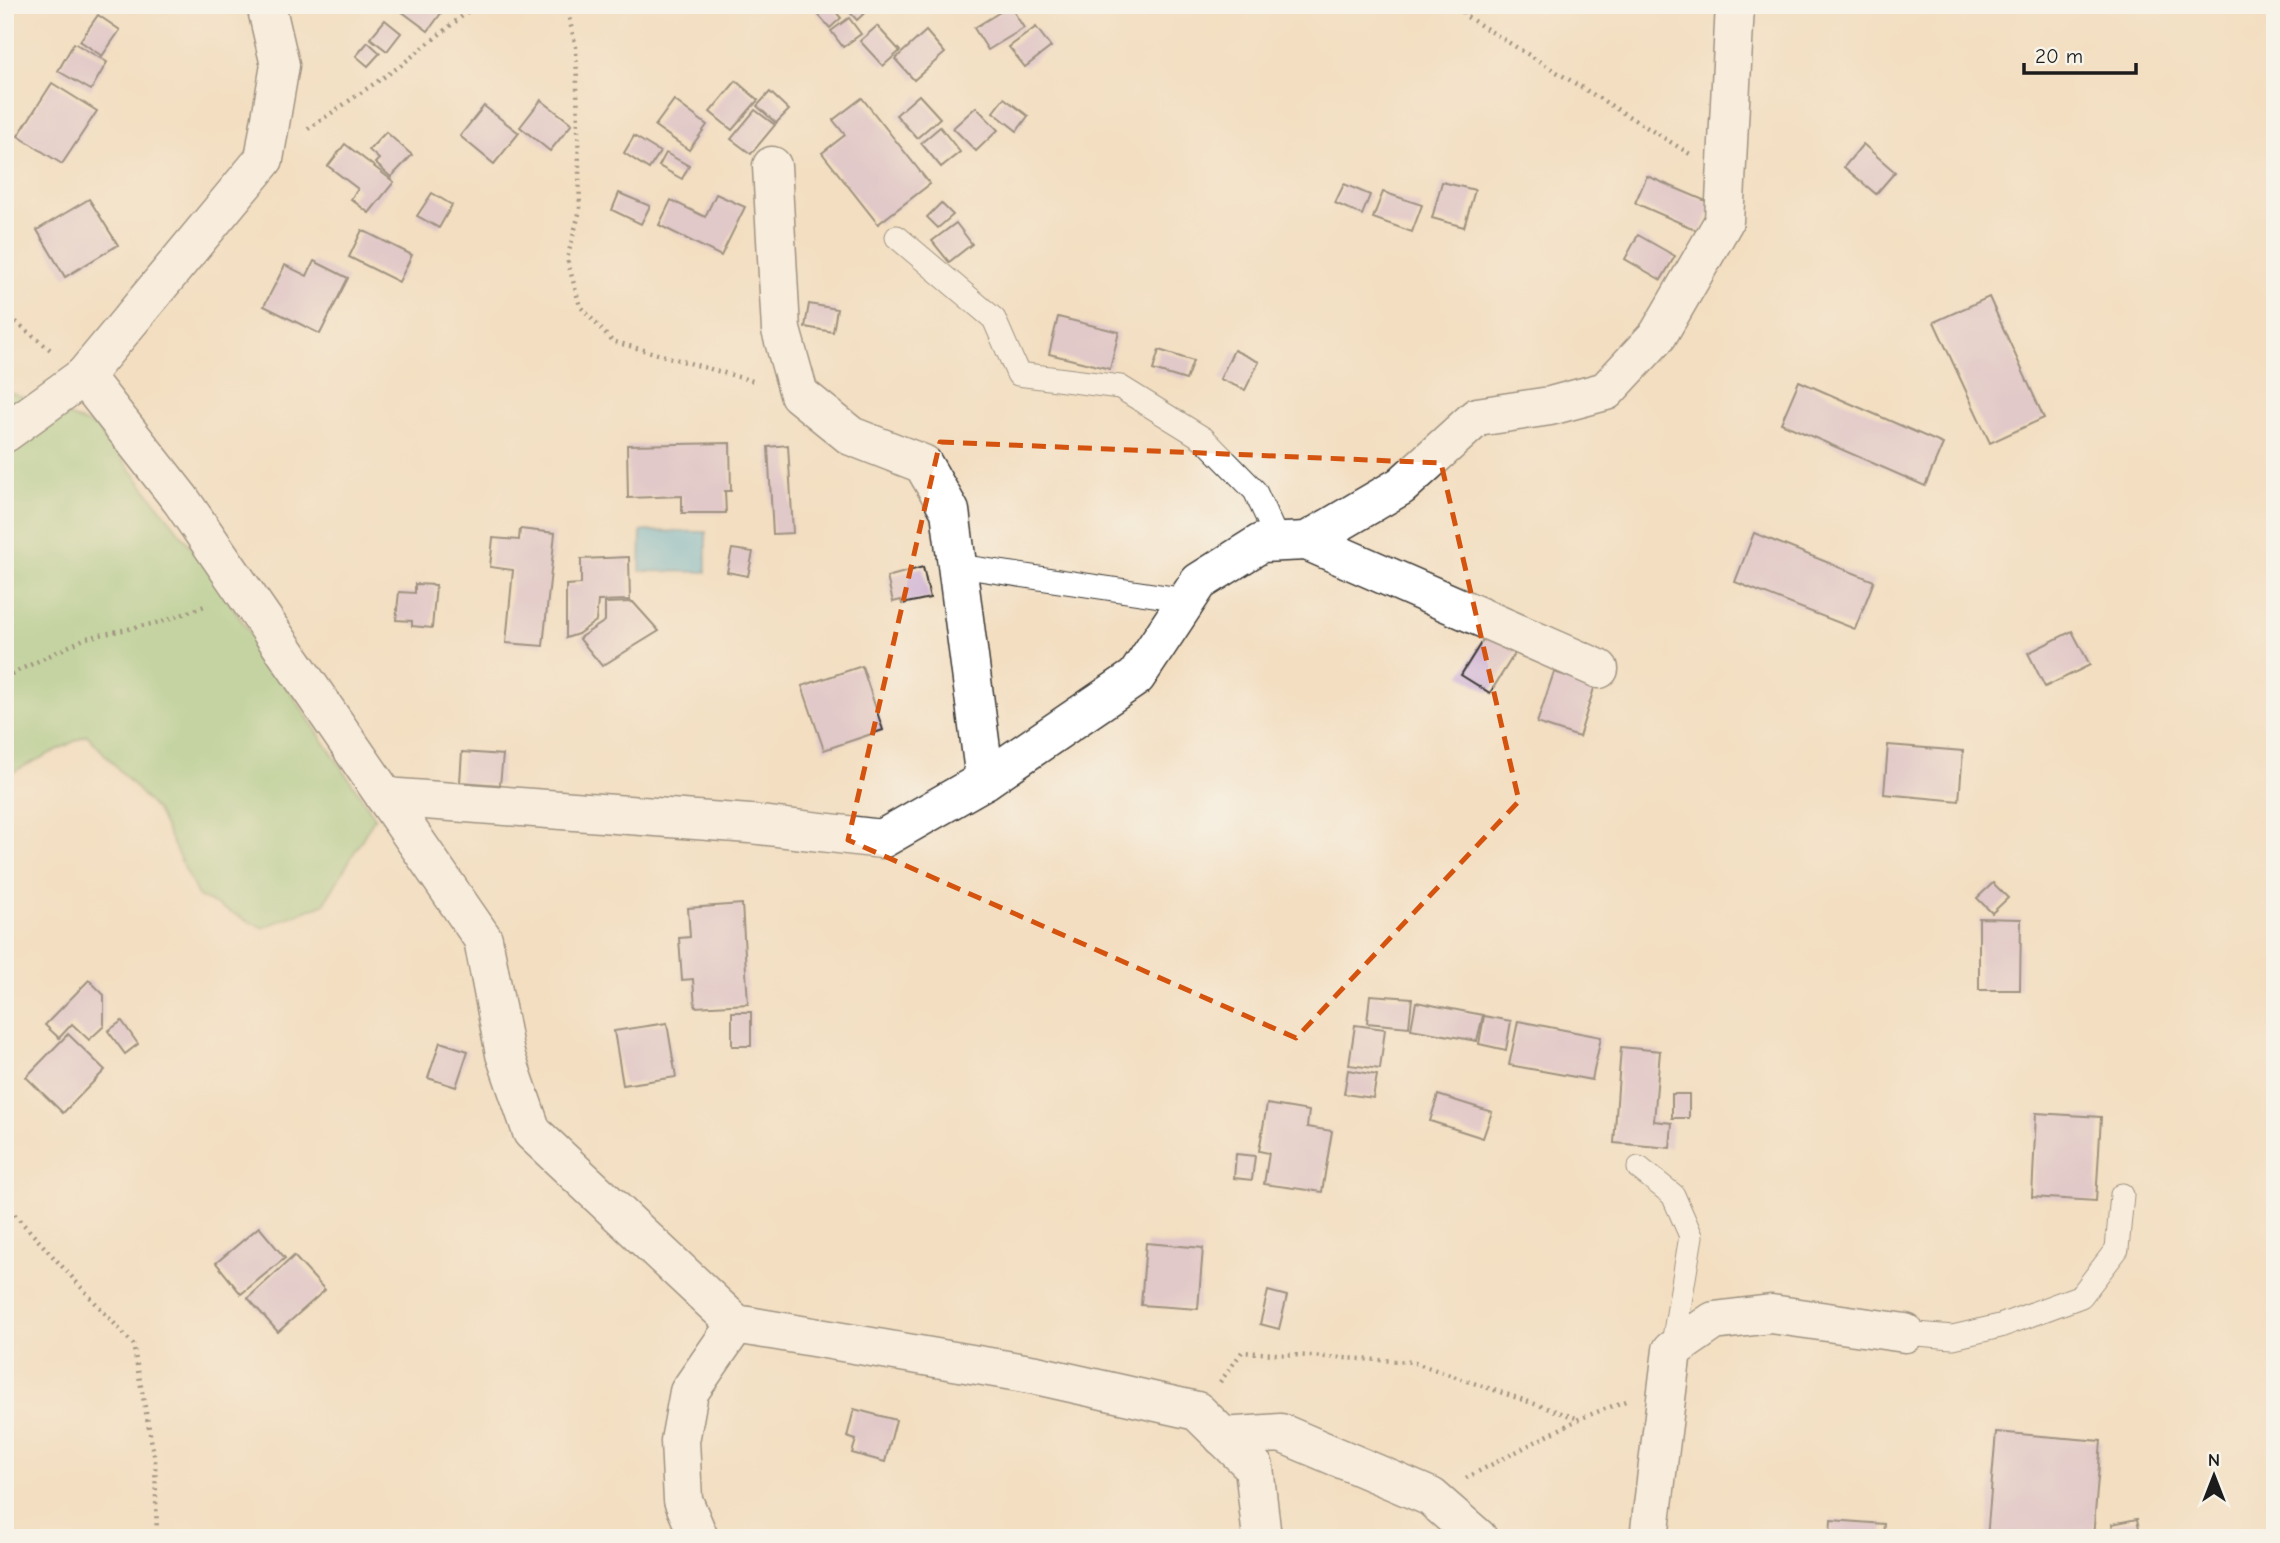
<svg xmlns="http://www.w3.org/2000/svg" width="2280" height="1543" font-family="'Comic Neue',sans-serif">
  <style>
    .green { fill: #8cc67a; stroke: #54714b; stroke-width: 2 }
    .water { fill: #56b3d4; stroke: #396878; stroke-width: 2 }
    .building { fill: #ccadd2 }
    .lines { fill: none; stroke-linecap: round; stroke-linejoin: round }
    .lane-casing { stroke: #3c3935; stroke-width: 25 }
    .street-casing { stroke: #3c3935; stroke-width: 41 }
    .secondary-casing { stroke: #3c3935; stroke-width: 41 }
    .path { stroke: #3c3935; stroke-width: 4.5; stroke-dasharray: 2 5; stroke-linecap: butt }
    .lane { stroke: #fff; stroke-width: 23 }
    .street { stroke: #fff; stroke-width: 38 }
    .secondary { stroke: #fff; stroke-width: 38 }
    .marked { fill: none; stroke: #d4530e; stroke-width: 5; stroke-dasharray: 14 9; stroke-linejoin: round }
  </style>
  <rect width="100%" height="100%" fill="#f7f3e8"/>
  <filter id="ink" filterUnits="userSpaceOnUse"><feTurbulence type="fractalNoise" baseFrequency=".0143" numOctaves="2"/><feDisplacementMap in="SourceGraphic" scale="14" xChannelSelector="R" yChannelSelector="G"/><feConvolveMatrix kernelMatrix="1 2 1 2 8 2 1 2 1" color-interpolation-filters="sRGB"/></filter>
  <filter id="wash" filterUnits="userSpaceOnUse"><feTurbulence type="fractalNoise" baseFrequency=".00686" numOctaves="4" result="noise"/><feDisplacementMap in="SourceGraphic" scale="28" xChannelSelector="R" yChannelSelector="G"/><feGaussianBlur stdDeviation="1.57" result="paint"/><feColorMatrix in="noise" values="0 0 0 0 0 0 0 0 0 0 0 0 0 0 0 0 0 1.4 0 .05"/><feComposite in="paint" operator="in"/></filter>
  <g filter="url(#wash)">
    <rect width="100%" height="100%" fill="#f3dec1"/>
    <polygon class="green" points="5,390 98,428 198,556 375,817 324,904 262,928 198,896 157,811 87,735 5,776"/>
    <polygon class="water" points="641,531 706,532 706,572 640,571"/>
    <g id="blocks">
      <g class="building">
        <polygon points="399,5 415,5 422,10 426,5 447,5 428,31 397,8"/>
        <polygon points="823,5 830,5 841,18 830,28 815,11"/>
        <polygon points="843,5 873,5 857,20"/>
        <polygon points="1010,6 1024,28 988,50 974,28"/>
        <polygon points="98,15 120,30 102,56 80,41"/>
        <polygon points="849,18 861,34 843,47 831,31"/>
        <polygon points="385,20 401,33 387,51 370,38"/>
        <polygon points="877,26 900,51 883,66 860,41"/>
        <polygon points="1036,27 1051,47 1025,67 1009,47"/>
        <polygon points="926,31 945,53 914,80 895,59"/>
        <polygon points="368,42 380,53 368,66 356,56"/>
        <polygon points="74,43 107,62 91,90 58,71"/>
        <polygon points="736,81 758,100 732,130 710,112"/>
        <polygon points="52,83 97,111 62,164 18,136"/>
        <polygon points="770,92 789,110 776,123 757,106"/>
        <polygon points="919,95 940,118 917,138 896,115"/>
        <polygon points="862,98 930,184 878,224 822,153 845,135 833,120"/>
        <polygon points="1004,98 1028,116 1017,131 993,112"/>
        <polygon points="541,100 572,124 550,151 520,127"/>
        <polygon points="674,100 707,125 689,150 655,126"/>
        <polygon points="484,106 519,133 494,164 460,136"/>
        <polygon points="976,107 998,130 976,151 953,128"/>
        <polygon points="755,110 775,125 751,154 731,139"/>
        <polygon points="940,127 960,152 941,167 921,143"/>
        <polygon points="386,132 412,155 391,177 375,163 379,159 369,150"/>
        <polygon points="634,136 660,152 649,169 624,153"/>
        <polygon points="345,144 394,182 369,213 351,199 358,189 328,166"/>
        <polygon points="1863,144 1895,172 1876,194 1844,167"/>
        <polygon points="666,153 689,166 682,179 659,166"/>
        <polygon points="1647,176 1713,204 1701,232 1635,203"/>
        <polygon points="1442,182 1475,190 1464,227 1432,218"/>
        <polygon points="1344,184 1370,195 1362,215 1335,203"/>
        <polygon points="1383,192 1422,205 1412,232 1373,218"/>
        <polygon points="432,193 452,205 439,228 417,216"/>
        <polygon points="619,193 650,206 641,224 612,210"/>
        <polygon points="716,194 745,207 721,256 659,225 671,200 705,217"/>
        <polygon points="89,199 118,245 65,277 37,230"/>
        <polygon points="941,203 953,215 938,228 927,217"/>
        <polygon points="956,223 972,244 949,262 932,241"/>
        <polygon points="362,230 412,255 399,282 349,257"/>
        <polygon points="1638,235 1675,256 1661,280 1625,259"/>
        <polygon points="314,261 348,278 320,334 264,306 285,265 307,276"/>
        <polygon points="1989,297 2044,418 1990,443 1934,322"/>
        <polygon points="809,304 837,309 833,332 805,327"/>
        <polygon points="1058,317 1119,332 1110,369 1049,354"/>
        <polygon points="1159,350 1193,361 1186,380 1153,370"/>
        <polygon points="1234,350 1259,362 1245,390 1220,379"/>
        <polygon points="1799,381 1943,444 1925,486 1781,423"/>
        <polygon points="730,443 731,491 725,491 726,513 682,513 682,496 628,498 627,445"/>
        <polygon points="788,445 793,533 773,534 768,447"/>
        <polygon points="520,529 555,533 543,646 506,643 513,570 490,567 493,538 519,540"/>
        <polygon points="1754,533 1874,581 1855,629 1735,582"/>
        <polygon points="732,549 753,552 748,576 727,572"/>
        <polygon points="629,557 630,600 598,601 596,621 578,634 566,638 566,585 581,584 581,559"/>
        <polygon points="923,567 930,598 902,604 901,600 893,602 887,577"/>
        <polygon points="415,584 436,585 432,628 412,626 412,621 396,620 399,592 415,593"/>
        <polygon points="633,602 659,631 602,666 579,638 605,621 605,603"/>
        <polygon points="1489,630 1518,648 1490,693 1461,675"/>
        <polygon points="2072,631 2090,665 2045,687 2028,653"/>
        <polygon points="862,666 883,730 824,750 802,686"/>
        <polygon points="1554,672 1595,685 1579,737 1537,723"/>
        <polygon points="1888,745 1963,751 1959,801 1884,794"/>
        <polygon points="462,752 503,755 500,785 460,782"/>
        <polygon points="1993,883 2008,898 1992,913 1977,898"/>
        <polygon points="742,904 748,1004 695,1007 693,979 682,980 679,938 690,937 688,908"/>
        <polygon points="1979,918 2021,919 2020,990 1979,990"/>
        <polygon points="89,980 104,995 104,1026 89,1040 72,1024 59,1038 45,1025"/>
        <polygon points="1370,995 1412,998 1409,1027 1367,1023"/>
        <polygon points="1416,1002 1483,1015 1477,1041 1411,1029"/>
        <rect x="732" y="1012" width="19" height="34"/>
        <polygon points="1484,1016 1511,1021 1506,1050 1479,1044"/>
        <polygon points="122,1021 138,1044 125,1054 108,1031"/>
        <polygon points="1518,1021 1601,1037 1592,1080 1509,1065"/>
        <polygon points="667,1023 676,1077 623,1085 614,1031"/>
        <polygon points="1355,1025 1385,1029 1380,1069 1349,1065"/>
        <polygon points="68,1034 105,1070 63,1113 26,1077"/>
        <polygon points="440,1042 468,1051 456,1087 428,1078"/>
        <polygon points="1621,1047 1660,1051 1654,1121 1672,1123 1670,1148 1614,1143"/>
        <polygon points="1348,1070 1377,1075 1373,1098 1344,1094"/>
        <rect x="1672" y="1094" width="17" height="24"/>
        <polygon points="1438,1095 1492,1112 1483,1138 1430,1121"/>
        <polygon points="1267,1104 1309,1111 1307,1127 1332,1131 1322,1192 1264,1184 1269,1153 1259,1151"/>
        <polygon points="2036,1113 2101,1117 2096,1201 2032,1197"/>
        <polygon points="1236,1154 1255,1156 1252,1180 1234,1178"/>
        <polygon points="259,1227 285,1258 241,1294 216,1263"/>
        <polygon points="1146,1243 1203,1248 1198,1309 1141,1305"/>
        <polygon points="294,1256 325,1290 278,1332 248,1298"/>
        <polygon points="1268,1291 1287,1296 1279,1329 1260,1324"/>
        <polygon points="854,1409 896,1420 885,1462 852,1453 856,1440 847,1437"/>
        <polygon points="1996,1432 2101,1441 2093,1538 1987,1538"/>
        <polygon points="2137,1519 2141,1538 2114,1538 2112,1524"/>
        <polygon points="1831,1520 1884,1524 1883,1538 1830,1538"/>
      </g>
    </g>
  </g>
  <g filter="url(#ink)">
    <use href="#blocks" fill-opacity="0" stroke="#3c3935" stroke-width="2"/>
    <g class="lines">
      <defs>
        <g id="lane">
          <polyline points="897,237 994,319 1018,374 1120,387 1204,439 1255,491 1278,541"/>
          <polyline points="959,566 1187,600"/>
          <polyline points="1639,1168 1673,1195 1691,1236 1672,1350"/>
          <polyline points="1905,1333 1953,1337 2000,1326 2081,1296 2117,1249 2122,1195"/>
        </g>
        <g id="street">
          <polyline points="772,166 781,330 799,394 851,436 923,464 950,511 985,780"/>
          <polyline points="5,433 84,376"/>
          <polyline points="1307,541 1599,669"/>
          <polyline points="385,797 750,824 882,839 985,780 1136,677 1199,582 1261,543 1307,541 1401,486 1477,417 1550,406 1606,391 1658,335 1724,221 1735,5"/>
          <polyline points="1223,1437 1281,1433 1431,1497 1478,1538"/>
          <polyline points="699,1538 683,1500 680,1441 689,1392 736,1324"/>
          <polyline points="1649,1538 1672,1350 1714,1321 1771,1314 1905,1333"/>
        </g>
        <polyline id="secondary" points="266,5 280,65 264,159 84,376 181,500 483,939 505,1054 532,1132 736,1324 1036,1375 1197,1411 1254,1467 1262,1538"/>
      </defs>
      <use href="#lane" class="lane-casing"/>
      <use href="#street" class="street-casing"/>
      <use href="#secondary" class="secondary-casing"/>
      <g class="path">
        <polyline points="566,5 576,47 580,210 567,259 580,306 612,341 756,382"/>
        <polyline points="1462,5 1464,15 1690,154"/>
        <polyline points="308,129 400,66 476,5"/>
        <polyline points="5,313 53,352"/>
        <polyline points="5,677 86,638 165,621 207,605"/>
        <polyline points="5,1204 133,1344 155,1460 157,1538"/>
        <polyline points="1220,1382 1242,1352 1412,1362 1579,1419"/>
        <polyline points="1466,1478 1579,1419 1628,1400"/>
      </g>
      <use href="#lane" class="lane"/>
      <use href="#street" class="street"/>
      <use href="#secondary" class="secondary"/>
    </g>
  </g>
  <path d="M0 0H2280V1543H0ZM940 442 1441 463 1519 801 1296 1038 848 840Z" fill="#f3dec1" fill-opacity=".55" fill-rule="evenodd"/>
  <path class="marked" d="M940 442 1441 463 1519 801 1296 1038 848 840Z"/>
  <rect width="2280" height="1543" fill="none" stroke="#f7f3e8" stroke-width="28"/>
  <g transform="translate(2214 1476)" stroke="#f7f3e8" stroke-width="5" paint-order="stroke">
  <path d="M0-5L12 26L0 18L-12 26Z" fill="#1c1c1c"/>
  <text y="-10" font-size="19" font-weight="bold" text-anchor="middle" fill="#1c1c1c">N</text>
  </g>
  <path d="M2024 63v10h112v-10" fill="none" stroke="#1c1c1c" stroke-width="3.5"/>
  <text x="2035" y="63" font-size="21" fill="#1c1c1c" stroke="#f7f3e8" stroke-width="5" paint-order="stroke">20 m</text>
</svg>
